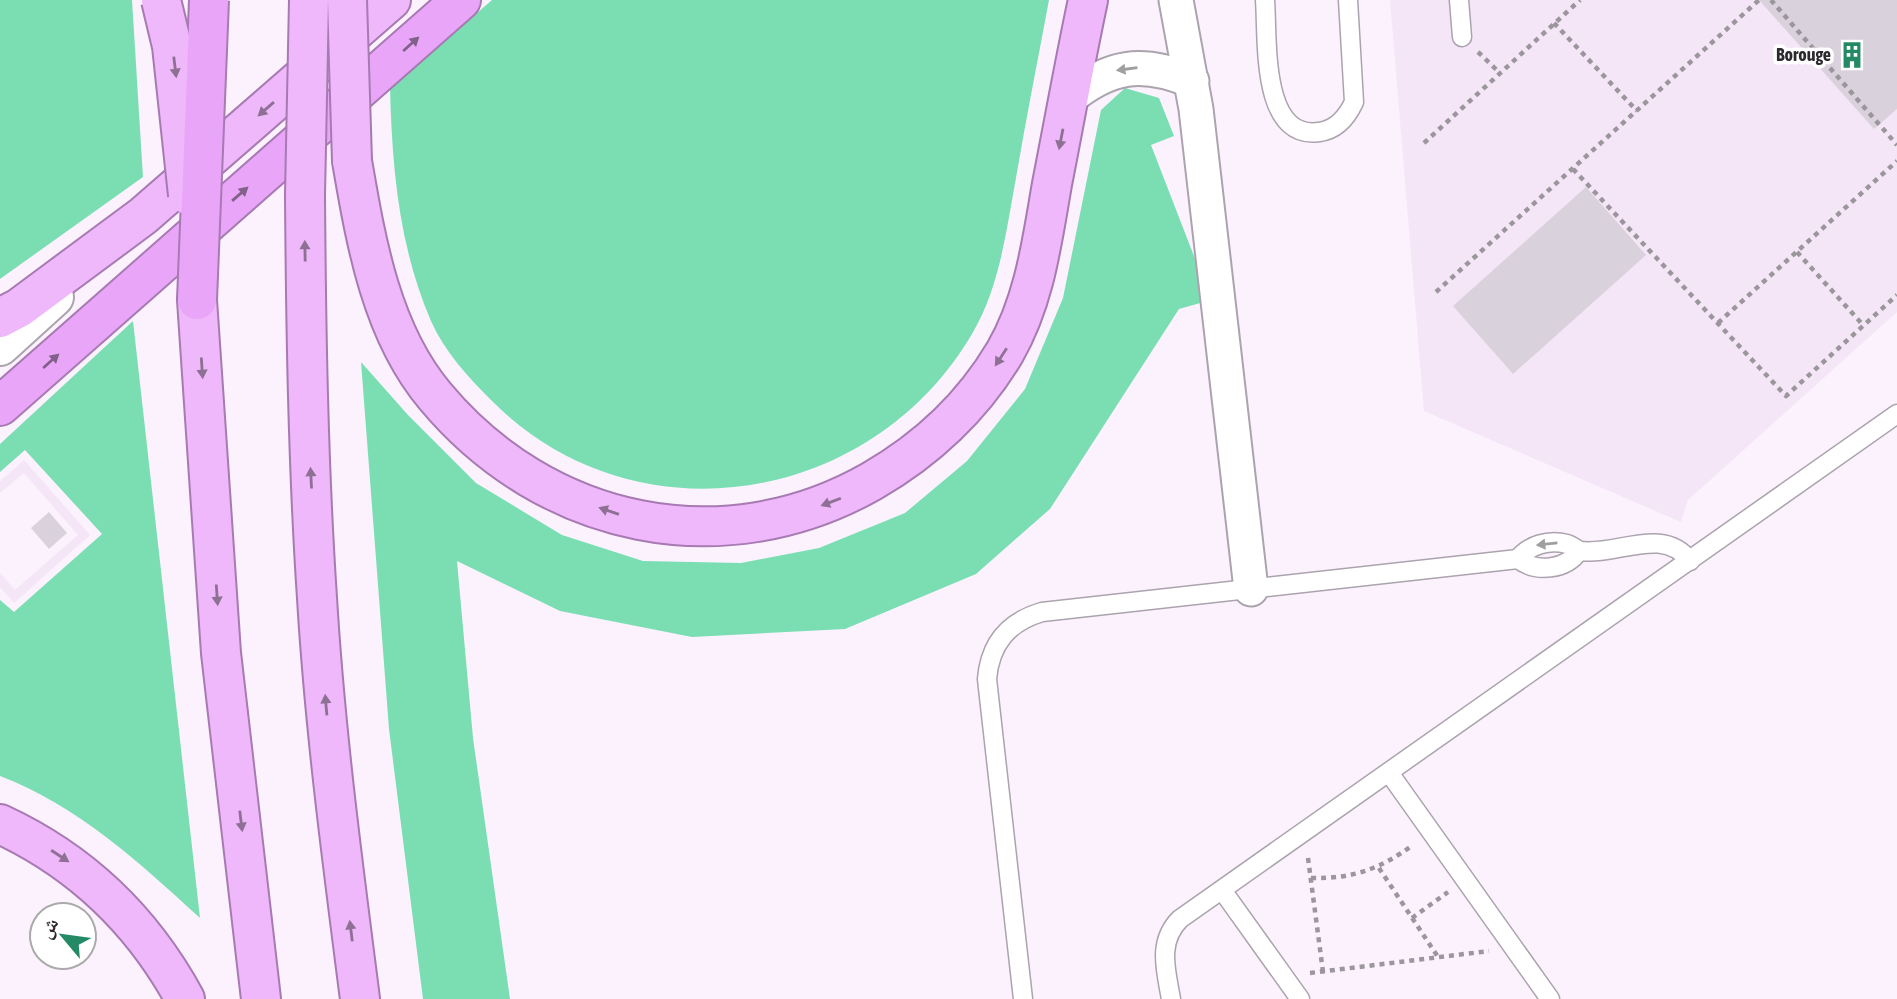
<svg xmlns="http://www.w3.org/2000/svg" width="1897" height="999" font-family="'Asap Condensed','Noto Naskh Arabic',sans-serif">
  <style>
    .built { fill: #f4e6f7 }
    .green { fill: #7bdeb3 }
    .building { fill: #d9d1db }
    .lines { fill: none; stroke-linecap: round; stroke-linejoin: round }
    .service-casing { stroke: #aba3ad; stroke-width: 21 }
    .minor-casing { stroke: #aba3ad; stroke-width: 37 }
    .secondary-casing { stroke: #aba3ad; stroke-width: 42 }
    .trunk-casing { stroke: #a77ab2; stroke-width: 42 }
    .motorway-casing { stroke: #a77ab2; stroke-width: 42 }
    .path { stroke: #9b959c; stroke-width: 4.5; stroke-dasharray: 5 5; stroke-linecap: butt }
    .service { stroke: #fff; stroke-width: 18 }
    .minor { stroke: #fff; stroke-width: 33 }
    .secondary { stroke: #fff; stroke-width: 38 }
    .trunk { stroke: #eeb8fa; stroke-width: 38 }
    .motorway { stroke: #e9a6f9; stroke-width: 38 }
    .trunk-bridge-casing { stroke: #a77ab2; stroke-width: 42; stroke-linecap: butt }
    .motorway-bridge-casing { stroke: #a77ab2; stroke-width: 42; stroke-linecap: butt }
    .trunk-bridge { stroke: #eeb8fa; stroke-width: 38 }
    .motorway-bridge { stroke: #e9a6f9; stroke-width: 38 }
    .oneway { fill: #816189 }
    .oneway2 { fill: #8d7094 }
    .oneway3 { fill: #a09fa0 }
    .labels { text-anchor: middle; stroke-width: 7; stroke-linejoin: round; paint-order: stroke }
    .poi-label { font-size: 18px; font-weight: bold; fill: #2c292d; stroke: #fff; text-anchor: end }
  </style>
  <rect width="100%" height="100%" fill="#fbf2fd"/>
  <g class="built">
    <polygon points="1390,0 1897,0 1897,312 1688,500 1681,522 1424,411"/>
    <polygon points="24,460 90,535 14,603 0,587 0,573 15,590 78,535 24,473 0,493 0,481"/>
  </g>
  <g class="green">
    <polygon points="0,0 132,0 143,177 0,279"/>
    <path d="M492 0H1049C1038 59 1026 119 1016 178 1006 231 1000 287 972 334 871 506 633 544 491 400 468 377 444 351 431 321 399 247 392 168 390 88Z"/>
    <polygon points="1125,88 1159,98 1174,136 1151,145 1211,300 1179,309 1050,509 976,574 845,629 692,637 560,611 457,561 473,738 510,999 423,999 389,729 361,362 408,415 476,483 562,535 643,561 741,563 819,548 905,513 967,461 1025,389 1063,298 1101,110"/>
    <path d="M133 321 200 918C140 863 77 805 0 776V600L14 612 102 534 25 450 0 472V444Z"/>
  </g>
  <g class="building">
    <polygon points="1759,0 1897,0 1897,109 1874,129"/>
    <polygon points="1586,187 1646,255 1513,374 1453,306"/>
    <polygon points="49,512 67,533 49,549 31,528"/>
  </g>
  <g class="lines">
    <defs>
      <g id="service">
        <path d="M1265 0C1268 38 1260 140 1319 132 1336 130 1347 117 1354 102L1348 0"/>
        <polyline points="1459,0 1462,37"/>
        <path d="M1518 559C1529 545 1549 539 1567 544 1572 545 1576 550 1581 551 1617 556 1663 525 1690 561"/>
        <polyline points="1390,774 1550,999"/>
        <polyline points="1222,890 1300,999"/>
        <path d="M1023 999 987 679C990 644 1008 622 1042 612L1518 559C1536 573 1566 570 1579 551"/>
        <path d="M1171 999C1166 970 1157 942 1180 919L1897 414"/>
      </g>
      <g id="minor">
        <polyline points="1176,0 1196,109 1251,589"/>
        <path d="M1067 100C1109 65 1142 60 1192 81"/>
      </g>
      <polyline id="secondary" points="0,346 54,297"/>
      <g id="trunk">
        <path d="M352 161C366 242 381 332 435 396 545 528 723 566 872 481 926 450 973 406 1005 352 1035 300 1042 241 1052 184 1064 123 1075 61 1088 0"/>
        <path d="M305 195C306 329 308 463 317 598 325 732 343 866 360 999"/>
        <polyline points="197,300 221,653 261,999"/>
        <polyline points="0,318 19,308 143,216 391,0"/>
        <path d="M0 824C82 862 142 920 185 999"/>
      </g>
      <polyline id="motorway" points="0,406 461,0"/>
    </defs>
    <use href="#service" class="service-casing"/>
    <use href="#minor" class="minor-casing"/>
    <use href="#secondary" class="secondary-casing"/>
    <use href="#trunk" class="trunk-casing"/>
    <use href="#motorway" class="motorway-casing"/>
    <g class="path">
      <polyline points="1771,0 1897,145"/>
      <polyline points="1554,23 1637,111"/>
      <polyline points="1478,52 1500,73"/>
      <polyline points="1424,143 1580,0"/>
      <polyline points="1573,169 1786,396 1897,295"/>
      <polyline points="1797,252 1863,325"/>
      <polyline points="1436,292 1759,0"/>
      <polyline points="1718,323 1897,161"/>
      <polyline points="1308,858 1323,972"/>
      <polyline points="1379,868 1438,957"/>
      <path d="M1311 878C1352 879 1380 869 1413 845"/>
      <polyline points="1412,918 1448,892"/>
      <polyline points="1310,973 1489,951"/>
    </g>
    <use href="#service" class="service"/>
    <use href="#minor" class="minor"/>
    <use href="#secondary" class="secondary"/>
    <use href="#trunk" class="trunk"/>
    <use href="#motorway" class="motorway"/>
    <defs>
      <g id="trunk-bridge">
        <polyline points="161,0 172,46 188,195"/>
        <polyline points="347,0 352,161"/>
        <polyline points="305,195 309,0"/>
      </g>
      <polyline id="motorway-bridge" points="197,300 209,0"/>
    </defs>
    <use href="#trunk-bridge" class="trunk-bridge-casing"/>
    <use href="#motorway-bridge" class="motorway-bridge-casing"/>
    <use href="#trunk-bridge" class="trunk-bridge"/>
    <use href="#motorway-bridge" class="motorway-bridge"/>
  </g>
  <defs><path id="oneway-solid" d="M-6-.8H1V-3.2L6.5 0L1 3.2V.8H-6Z" transform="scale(1.75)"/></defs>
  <g class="oneway">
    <use href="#oneway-solid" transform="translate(411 44) rotate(-42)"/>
    <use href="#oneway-solid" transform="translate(240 194) rotate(-41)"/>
    <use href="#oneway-solid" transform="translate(51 361) rotate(-42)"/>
  </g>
  <g class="oneway2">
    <use href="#oneway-solid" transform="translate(175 67) rotate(83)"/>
    <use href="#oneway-solid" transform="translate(266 109) rotate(139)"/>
    <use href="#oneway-solid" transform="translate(1061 139) rotate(101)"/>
    <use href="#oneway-solid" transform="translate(305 251) rotate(-91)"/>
    <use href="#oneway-solid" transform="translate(1001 357) rotate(123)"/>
    <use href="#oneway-solid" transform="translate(202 368) rotate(86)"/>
    <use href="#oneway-solid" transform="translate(311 478) rotate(-93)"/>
    <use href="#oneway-solid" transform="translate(831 502) rotate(159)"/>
    <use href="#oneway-solid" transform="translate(609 511) rotate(-161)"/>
    <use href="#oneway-solid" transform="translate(217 595) rotate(86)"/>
    <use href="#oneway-solid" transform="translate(326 705) rotate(-95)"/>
    <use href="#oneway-solid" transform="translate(241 821) rotate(83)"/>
    <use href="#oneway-solid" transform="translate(60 856) rotate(33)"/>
    <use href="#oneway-solid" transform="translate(351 931) rotate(-97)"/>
  </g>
  <g class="oneway3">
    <use href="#oneway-solid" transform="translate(1127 69) rotate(172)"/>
    <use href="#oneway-solid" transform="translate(1547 544) rotate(174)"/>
  </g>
  <defs>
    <symbol id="building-bare" viewBox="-9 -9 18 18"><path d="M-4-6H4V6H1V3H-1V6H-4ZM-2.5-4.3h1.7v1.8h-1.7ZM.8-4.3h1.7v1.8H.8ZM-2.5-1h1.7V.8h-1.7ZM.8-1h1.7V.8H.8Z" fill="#248965" stroke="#fff" stroke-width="2.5" paint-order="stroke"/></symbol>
  </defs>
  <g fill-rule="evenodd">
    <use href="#building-bare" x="1833" y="36" width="38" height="38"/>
  </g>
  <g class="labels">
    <g class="poi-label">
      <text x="1831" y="61">Borouge</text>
    </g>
  </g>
  <g transform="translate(63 936) rotate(299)"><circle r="33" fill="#ffffff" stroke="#aba9ab" stroke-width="2"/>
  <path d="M0-5L12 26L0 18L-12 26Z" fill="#248965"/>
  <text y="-10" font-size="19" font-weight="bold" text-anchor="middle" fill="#2c292d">ش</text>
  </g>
</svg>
